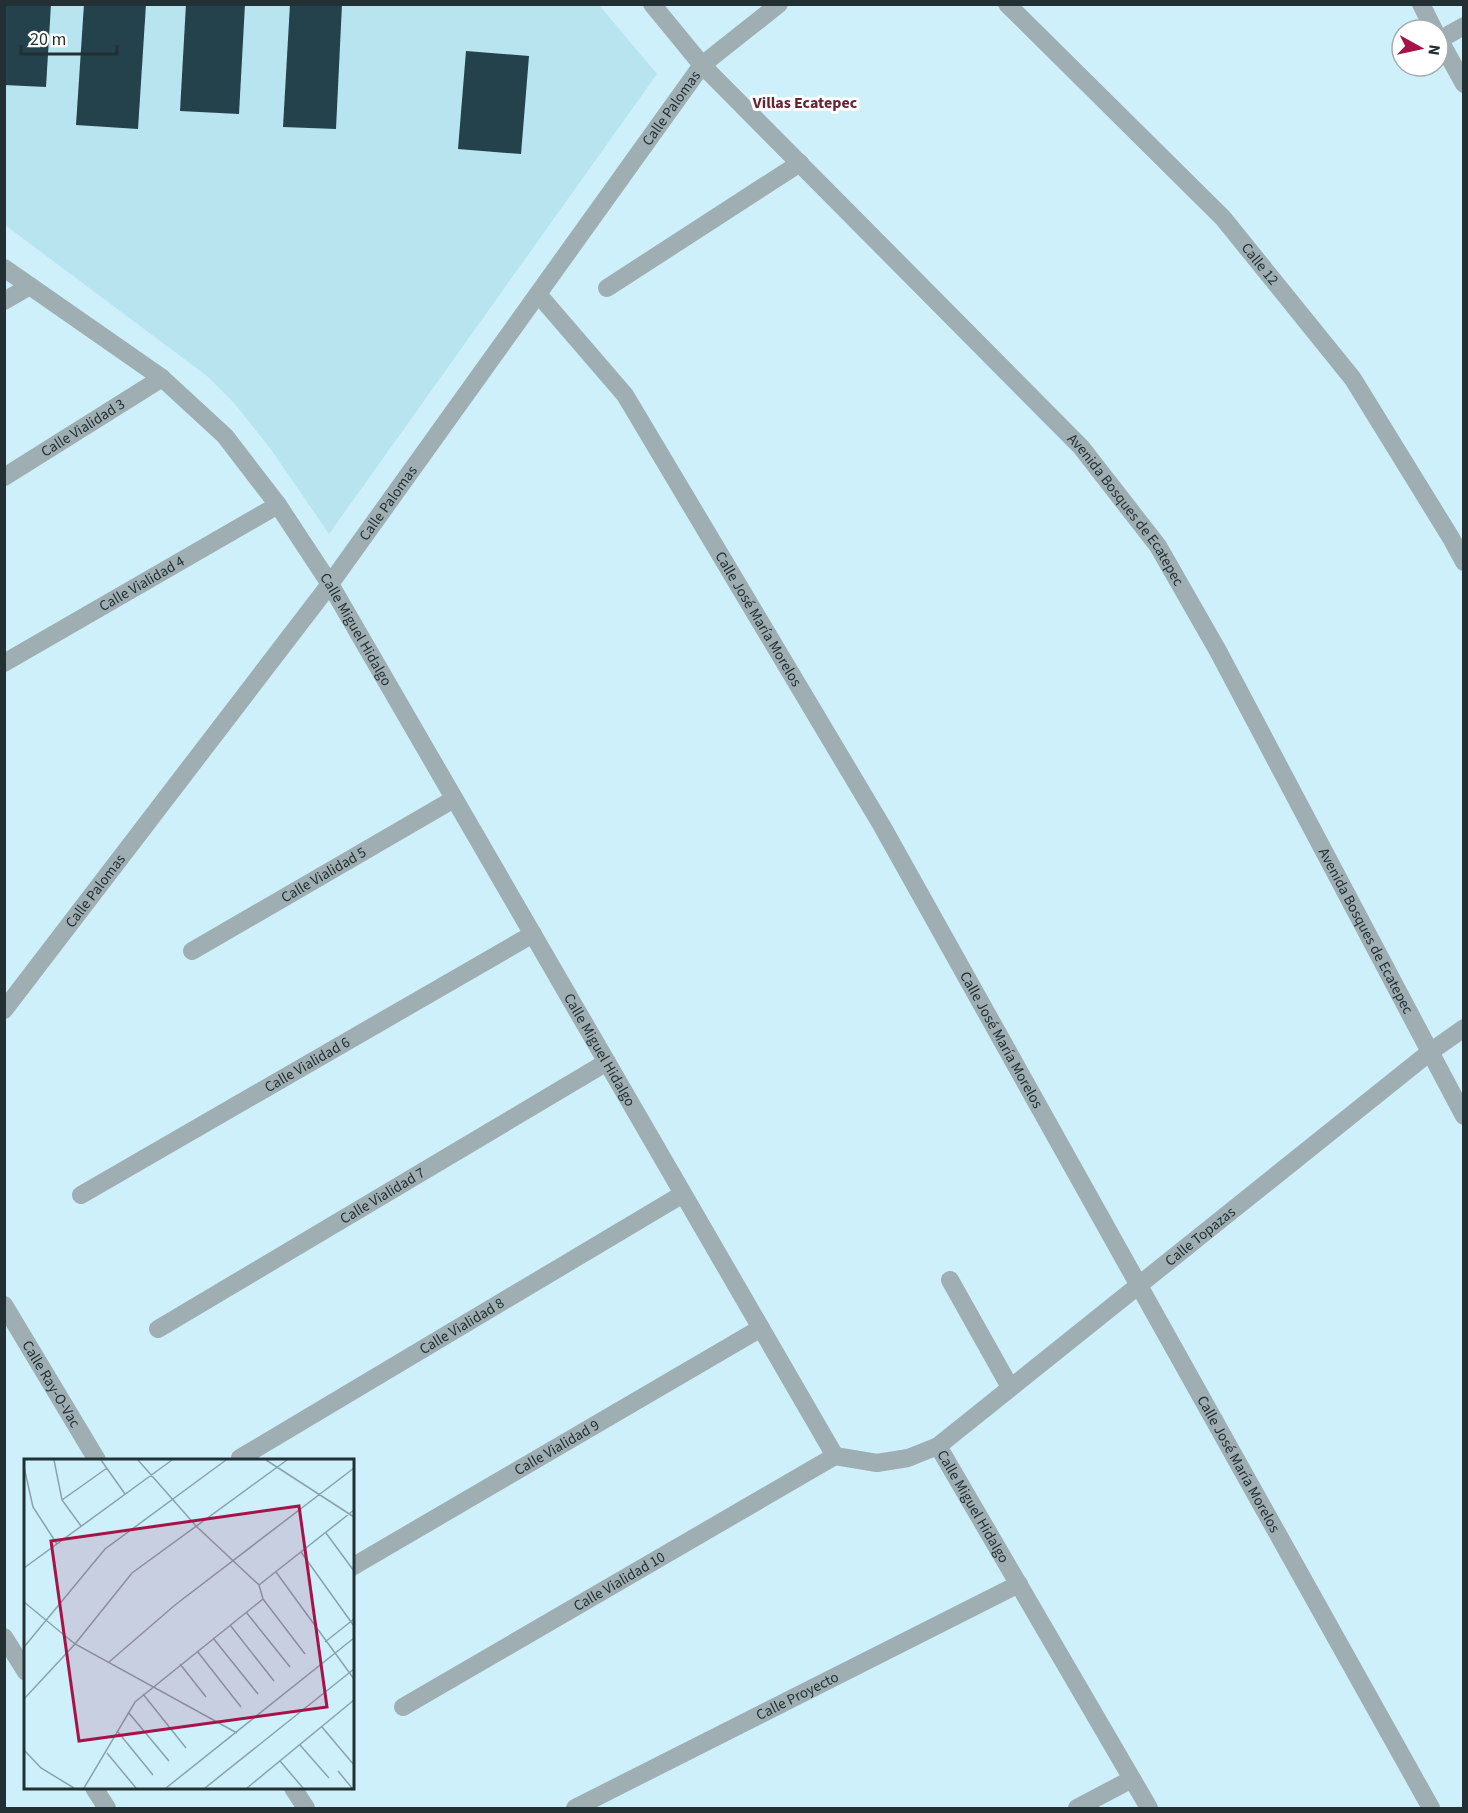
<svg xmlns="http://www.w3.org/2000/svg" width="1468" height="1813" font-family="'Source Sans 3',sans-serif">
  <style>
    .built { fill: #b8e4f0 }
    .building { fill: #23424b }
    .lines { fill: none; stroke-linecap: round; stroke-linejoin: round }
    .minor { stroke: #9faeb3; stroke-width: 18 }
    .labels { text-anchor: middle; stroke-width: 6; stroke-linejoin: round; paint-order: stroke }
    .street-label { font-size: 15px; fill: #223034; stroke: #fff }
    .neighbourhood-label { font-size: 16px; font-weight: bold; fill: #682335; stroke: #fff }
    .inset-road { fill: none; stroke: #89a3ab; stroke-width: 1.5 }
    .view { fill: #a71249; fill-opacity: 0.15; stroke: #a71249; stroke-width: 3 }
    .inset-edge { fill: none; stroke: #223034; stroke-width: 3 }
  </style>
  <rect width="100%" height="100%" fill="#cdf0fb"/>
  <polygon class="built" points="4,5 599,5 657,74 329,534 270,448 235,404 207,376 5,225"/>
  <g class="building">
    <polygon points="4,4 51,4 46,87 4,85"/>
    <polygon points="84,4 146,4 138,129 76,125"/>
    <polygon points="186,4 245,4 239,114 180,111"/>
    <polygon points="290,4 342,4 336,129 283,127"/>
    <polygon points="466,51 529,56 521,154 458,149"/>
  </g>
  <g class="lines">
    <g class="minor">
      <path id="s1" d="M652 4 702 65 1081 447 1158 546 1218 651 1464 1116"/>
      <path id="s2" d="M1007 4 1223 218 1353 379 1451 538 1464 562"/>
      <polyline points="1421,4 1434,30"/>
      <polyline points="1438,37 1464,84"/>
      <polyline points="1439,40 1464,26"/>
      <path id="s3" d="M4 268 162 378 225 436 278 505 330 584 835 1456"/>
      <polyline points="607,288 800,163"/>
      <path id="s4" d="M538 294 625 395 882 826 1431 1808"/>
      <polyline points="4,301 30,286"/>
      <path id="s5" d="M4 477 162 378"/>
      <path id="s6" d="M4 663 278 505"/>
      <path id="s7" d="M192 951 454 799"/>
      <path id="s8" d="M4 1010 330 584 702 65 779 4"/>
      <path id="s9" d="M81 1195 533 934"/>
      <polyline points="950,1280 1010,1387"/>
      <path id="s10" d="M4 1305 97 1460"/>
      <path id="s11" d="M158 1329 607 1062"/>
      <path id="s12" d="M938 1446 1149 1808"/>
      <path id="s13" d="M835 1456 877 1463 908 1458 938 1446 1430 1052 1464 1028"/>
      <path id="s14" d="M240 1458 683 1194"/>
      <path id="s15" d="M352 1567 761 1328"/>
      <polyline points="4,1637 26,1672"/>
      <path id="s16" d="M403 1707 835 1456"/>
      <polyline points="94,1788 107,1808"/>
      <polyline points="293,1788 306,1808"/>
      <path id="s17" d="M575 1808 1019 1584"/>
      <polyline points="1077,1808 1132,1779"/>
    </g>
  </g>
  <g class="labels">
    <g class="street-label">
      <text dy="5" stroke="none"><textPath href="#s8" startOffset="1122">Calle Palomas</textPath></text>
      <text dy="5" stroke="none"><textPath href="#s2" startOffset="363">Calle 12</textPath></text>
      <text dy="5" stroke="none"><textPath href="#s5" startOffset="93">Calle Vialidad 3</textPath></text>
      <text dy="5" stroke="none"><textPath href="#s8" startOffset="636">Calle Palomas</textPath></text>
      <text dy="5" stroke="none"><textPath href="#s1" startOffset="694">Avenida Bosques de Ecatepec</textPath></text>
      <text dy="5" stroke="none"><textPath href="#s6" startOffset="159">Calle Vialidad 4</textPath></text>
      <text dy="5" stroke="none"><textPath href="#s4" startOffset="394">Calle José María Morelos</textPath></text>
      <text dy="5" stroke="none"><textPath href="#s3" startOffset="512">Calle Miguel Hidalgo</textPath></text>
      <text dy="5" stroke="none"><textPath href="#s7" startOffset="152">Calle Vialidad 5</textPath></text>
      <text dy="5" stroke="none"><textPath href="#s8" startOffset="150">Calle Palomas</textPath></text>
      <text dy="5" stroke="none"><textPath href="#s1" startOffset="1180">Avenida Bosques de Ecatepec</textPath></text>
      <text dy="5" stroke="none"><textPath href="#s4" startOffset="880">Calle José María Morelos</textPath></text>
      <text dy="5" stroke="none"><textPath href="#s3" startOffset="998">Calle Miguel Hidalgo</textPath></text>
      <text dy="5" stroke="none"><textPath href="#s9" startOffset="261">Calle Vialidad 6</textPath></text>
      <text dy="5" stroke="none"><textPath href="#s11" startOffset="261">Calle Vialidad 7</textPath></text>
      <text dy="5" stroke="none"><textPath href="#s13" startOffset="442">Calle Topazas</textPath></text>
      <text dy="5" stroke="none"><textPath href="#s14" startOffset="258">Calle Vialidad 8</textPath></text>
      <text dy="5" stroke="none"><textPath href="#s10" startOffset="92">Calle Ray-O-Vac</textPath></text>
      <text dy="5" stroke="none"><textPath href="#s15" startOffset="237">Calle Vialidad 9</textPath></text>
      <text dy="5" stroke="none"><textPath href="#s4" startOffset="1366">Calle José María Morelos</textPath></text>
      <text dy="5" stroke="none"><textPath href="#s12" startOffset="70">Calle Miguel Hidalgo</textPath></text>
      <text dy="5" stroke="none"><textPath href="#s16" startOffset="250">Calle Vialidad 10</textPath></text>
      <text dy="5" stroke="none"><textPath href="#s17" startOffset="249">Calle Proyecto</textPath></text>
    </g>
    <g class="neighbourhood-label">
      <text x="805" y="108">Villas Ecatepec</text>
    </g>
  </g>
  <g transform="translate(24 1459)">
    <rect width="330" height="330" fill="#cdf0fb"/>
    <path class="inset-road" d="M30 1 38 41 57 67M77 1 101 35M114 1 172 67 235 126 239 140M242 1 330 58M0 8 9 48 33 85M38 41 83 9M302 74 330 112M277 93 330 167M0 109 148 1M252 113 330 220M235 126 330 51M239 140 281 195M0 143 51 185 213 274M222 153 266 208M206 166 250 222M189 179 234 235M301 183 330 160M0 188 81 90 202 1M173 192 217 248M85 203 151 146 330 9M156 205 182 238M119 235 162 289M0 240 51 185 108 114 263 1M104 253 145 302M298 268 330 306M94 273 129 316M276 286 305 319M0 291 17 309 50 329M83 294 112 329M256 302 279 329M314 312 328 329M60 329 111 243 239 140M142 329 330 179M181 329 330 210M223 329 330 241"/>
    <path class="view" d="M275 47 303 248 55 282 27 82Z"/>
    <rect width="330" height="330" class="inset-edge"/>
  </g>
  <rect width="1468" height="1813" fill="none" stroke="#223034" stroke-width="12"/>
  <g transform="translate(1420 48) rotate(98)"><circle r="28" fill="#ffffff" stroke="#a7acae" stroke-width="1.5"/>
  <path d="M0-4.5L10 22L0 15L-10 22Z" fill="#a71249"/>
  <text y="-9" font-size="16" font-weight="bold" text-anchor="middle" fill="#223034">N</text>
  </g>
  <path d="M21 45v9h96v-9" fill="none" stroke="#223034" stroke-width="3"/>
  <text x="30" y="45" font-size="18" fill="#223034" stroke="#ffffff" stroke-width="4.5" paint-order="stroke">20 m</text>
</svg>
